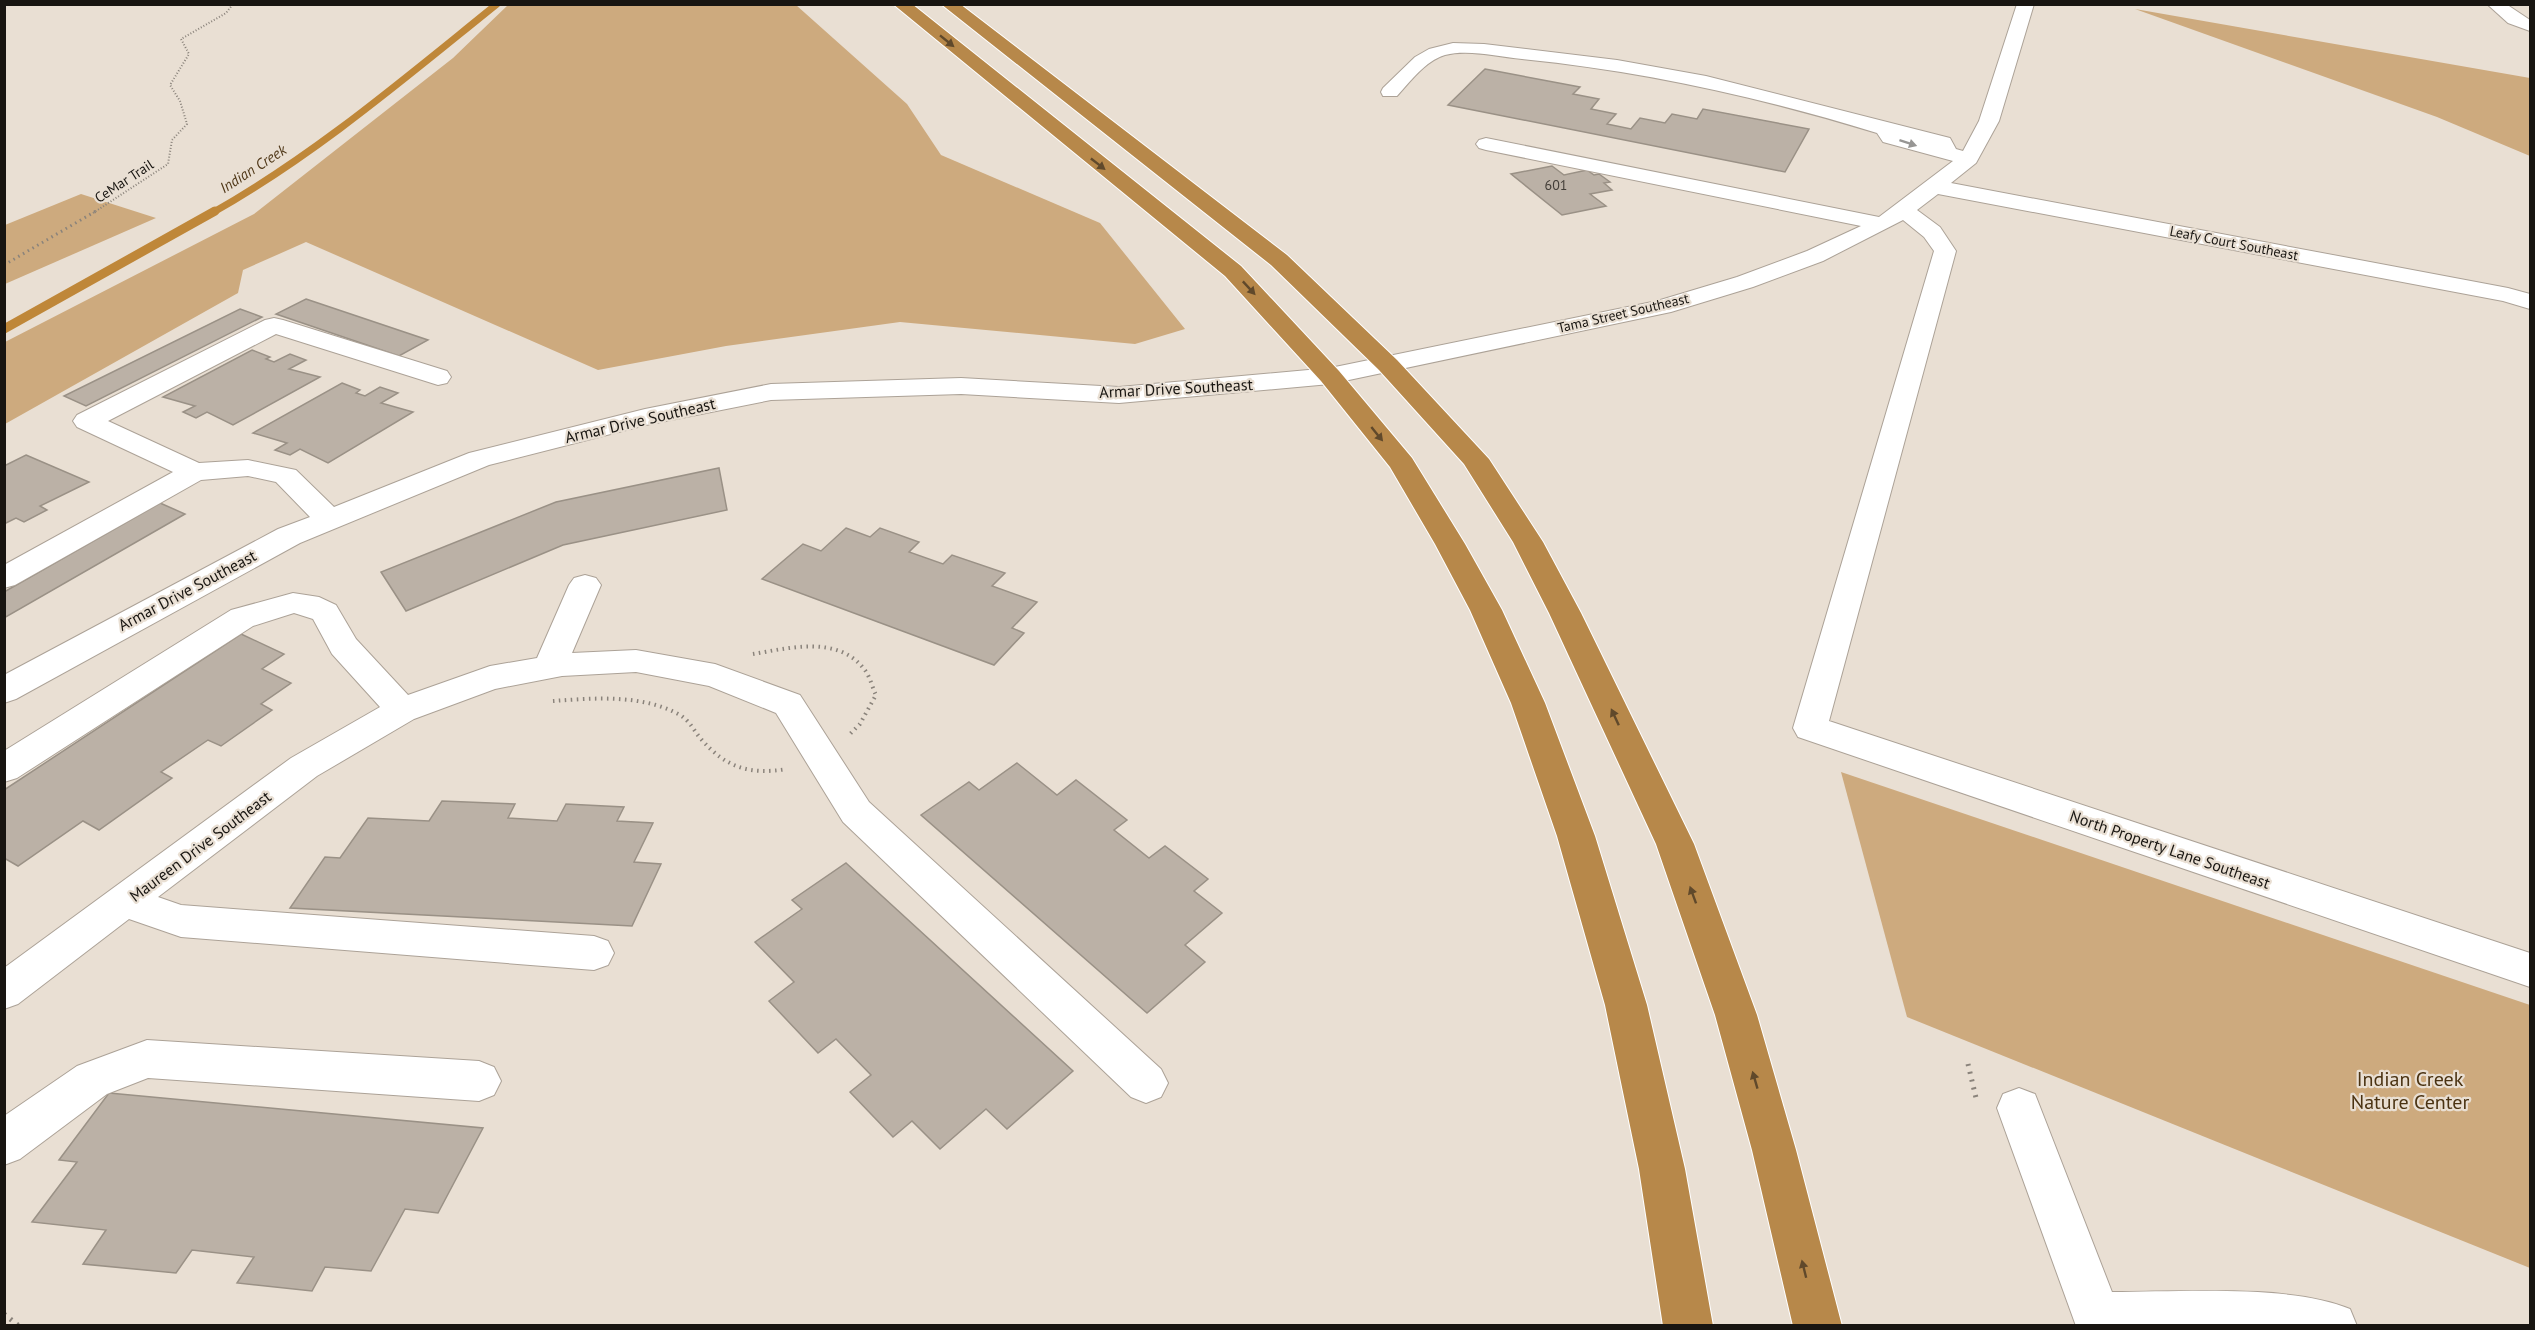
<svg xmlns="http://www.w3.org/2000/svg" width="2535" height="1330" font-family="'PT Sans',sans-serif">
  <style>
    .green { fill: #cdaa7e }
    .lines { fill: none; stroke-linecap: round; stroke-linejoin: round }
    .stream-far1 { stroke: #bf8739; stroke-width: 7 }
    .stream { stroke: #bf8739; stroke-width: 9 }
    .building { fill: #bbb1a6; stroke: #9a9186; stroke-width: 1.5 }
    .minor-casing { stroke: #aca297; stroke-width: 2 }
    .highway-casing { stroke: #fff; stroke-width: 2 }
    .path-far3 { stroke: #8a837b; stroke-width: 2; stroke-dasharray: 1 2; stroke-linecap: butt }
    .path-far2 { stroke: #8a837b; stroke-width: 3; stroke-dasharray: 1.5 4; stroke-linecap: butt }
    .path-far1 { stroke: #8a837b; stroke-width: 4; stroke-dasharray: 1.5 4.5; stroke-linecap: butt }
    .path { stroke: #8a837b; stroke-width: 5; stroke-dasharray: 2 6; stroke-linecap: butt }
    .minor { fill: #fff; fill-rule: evenodd }
    .highway { fill: #b7884a; fill-rule: evenodd }
    .oneway { fill: #60492b }
    .oneway2 { fill: #979694 }
    .labels { text-anchor: middle; stroke-width: 4.5; stroke-linejoin: round; paint-order: stroke }
    .far-street-label { font-size: 14px; fill: #181511; stroke: #e9dfd3 }
    .number-label { font-size: 14px; fill: #413c36 }
    .far-water-label { font-size: 15px; font-style: italic; fill: #4f3717; stroke: #e9dfd3 }
    .street-label { font-size: 16px; fill: #181511; stroke: #e9dfd3 }
    .near-park-label { font-size: 20px; fill: #4a3211; stroke: #e9dfd3 }
  </style>
  <rect width="100%" height="100%" fill="#e9dfd3"/>
  <g class="green">
    <polygon points="508,5 796,5 907,104 941,155 1100,223 1185,329 1135,344 900,322 726,346 598,370 306,242 243,270 238,293 5,424 5,342 254,214 453,58"/>
    <polygon points="2135,9 2530,78 2530,156 2437,117"/>
    <polygon points="81,194 156,218 5,284 5,225"/>
    <polygon points="1841,772 2530,1005 2530,1268 1907,1017"/>
  </g>
  <g class="lines">
    <path class="stream-far1" d="M212 213C315 155 405 78 497 4"/>
    <polyline class="stream" points="4,329 215,211"/>
  </g>
  <g class="building">
    <polygon points="1485,69 1580,87 1573,94 1599,99 1591,109 1616,114 1607,124 1631,129 1640,118 1665,123 1672,114 1697,119 1703,109 1809,129 1785,172 1448,105"/>
    <polygon points="1552,166 1564,175 1587,170 1594,175 1599,174 1610,182 1604,183 1612,190 1590,194 1606,206 1562,215 1511,174"/>
    <polygon points="306,299 428,340 399,356 276,314"/>
    <polygon points="240,309 262,317 86,406 64,396"/>
    <polygon points="252,350 270,357 266,359 274,362 290,354 306,360 289,369 320,377 233,425 207,412 196,418 183,412 195,406 163,397"/>
    <polygon points="342,383 360,390 356,393 365,396 380,387 398,393 381,403 413,412 328,463 300,449 290,455 275,450 287,443 253,433"/>
    <polygon points="26,455 89,482 40,506 47,510 24,522 16,518 4,524 4,466"/>
    <polygon points="719,468 727,510 563,545 406,611 381,572 556,502"/>
    <polygon points="160,503 185,514 4,618 4,592"/>
    <polygon points="846,528 870,537 880,528 919,542 909,552 943,564 952,555 1005,573 992,586 1037,602 1012,628 1024,633 994,665 762,579 803,544 821,551"/>
    <polygon points="241,634 284,654 262,669 291,683 261,704 272,710 221,746 208,740 161,772 172,778 99,830 83,821 18,866 4,858 4,790"/>
    <polygon points="1017,763 1057,795 1076,780 1127,820 1114,830 1149,858 1165,846 1208,879 1194,891 1222,913 1185,945 1205,962 1147,1013 921,815 969,782 979,790"/>
    <polygon points="442,801 515,804 508,818 557,821 566,804 624,807 617,821 653,823 634,862 661,864 632,926 290,908 325,857 340,858 368,818 429,821"/>
    <polygon points="846,863 1073,1071 1007,1129 986,1109 940,1149 912,1121 893,1137 850,1092 871,1075 836,1039 818,1053 769,1001 794,982 755,942 802,909 792,900"/>
    <polygon points="109,1093 483,1128 438,1213 405,1209 371,1271 325,1267 312,1291 237,1283 254,1257 192,1250 176,1273 83,1264 106,1230 32,1222 77,1162 59,1160"/>
  </g>
  <g class="lines">
    <defs>
      <g id="minor">
        <path d="M2017 4H2034L1999 121 1976 163 1951 183 2508 288 2530 294V309L2503 301 1938 194 1917 210 1940 227 1956 251 1829 721 2530 953V987L1798 737 1793 728 1934 251 1924 237 1903 220 1823 261 1753 287 1671 312 1330 384 1119 403 961 394 771 400 646 425 489 465 300 543 16 699 4 703V675L278 529 310 517 276 482 248 476 201 480 15 585 4 588V565L173 472 77 427 73 421 77 415 265 320 274 318 283 320 447 371 451 377 447 383 438 385 276 334 108 421 199 463 248 460 296 470 334 507 469 453 645 409 771 384 961 378 1119 387 1330 368 1657 301 1737 277 1807 251 1861 226 1486 150 1479 148 1476 144 1479 140 1486 138 1879 217 1953 161 1883 142 1877 133C1760 97 1643 71 1522 59 1498 57 1469 49 1445 55 1425 61 1410 82 1397 96H1383L1381 92 1383 88 1415 57 1429 49 1453 43 1484 44 1617 60 1706 76 1950 138 1956 149 1963 151 1979 121Z"/>
        <polygon points="2487,4 2506,4 2530,20 2530,31 2508,23"/>
        <polygon points="585,575 596,578 601,585 572,653 636,650 715,664 800,695 869,802 1161,1069 1168,1083 1161,1097 1146,1103 1131,1097 843,822 776,713 709,686 636,672 562,676 495,689 414,719 317,776 158,897 181,905 594,936 608,941 614,953 608,965 594,970 181,937 129,919 18,1004 4,1009 4,968 291,758 380,707 332,654 313,619 294,613 253,626 17,778 4,782 4,751 231,610 293,593 319,597 336,605 356,639 408,695 490,666 537,658 569,585 574,578"/>
        <polygon points="147,1040 479,1061 494,1067 501,1081 494,1095 479,1101 148,1078 107,1094 20,1159 4,1165 4,1116 77,1066"/>
        <path d="M2019 1088 2035 1094 2112 1292C2179 1292 2291 1284 2350 1309L2357 1326H2076L1997 1108 2003 1094Z"/>
      </g>
      <g id="highway">
        <polygon points="893,4 912,4 1241,266 1339,371 1412,458 1465,544 1502,610 1545,703 1595,836 1647,1005 1685,1169 1713,1326 1663,1326 1639,1169 1605,1005 1557,836 1511,703 1470,610 1435,544 1390,467 1321,381 1225,276"/>
        <polygon points="941,4 960,4 1287,255 1397,360 1489,459 1543,542 1581,613 1694,844 1757,1015 1796,1150 1842,1326 1793,1326 1752,1150 1715,1015 1656,844 1549,613 1513,542 1464,464 1379,370 1271,265"/>
      </g>
    </defs>
    <use href="#minor" class="minor-casing"/>
    <use href="#highway" class="highway-casing"/>
    <polyline class="path-far3" points="93,213 168,164 172,140 187,124 180,101 170,85 189,54 181,39 226,13 233,4"/>
    <polyline class="path-far2" points="4,265 96,211"/>
    <g class="path-far1">
      <path d="M753 654C789 648 838 635 864 669 870 676 872 687 876 695L860 724 850 734"/>
      <path d="M553 701C594 698 643 694 680 715 690 721 694 731 701 739 726 768 750 775 787 769"/>
    </g>
    <g class="path">
      <polyline points="1968,1064 1977,1102"/>
      <polyline points="4,1314 19,1326"/>
    </g>
    <use href="#minor" class="minor"/>
    <use href="#highway" class="highway"/>
  </g>
  <defs><path id="oneway-solid" d="M-6-.8H1V-3.2L6.5 0L1 3.2V.8H-6Z" transform="scale(1.5)"/></defs>
  <g class="oneway">
    <use href="#oneway-solid" transform="translate(947 41) rotate(39)"/>
    <use href="#oneway-solid" transform="translate(1098 164) rotate(38)"/>
    <use href="#oneway-solid" transform="translate(1249 288) rotate(47)"/>
    <use href="#oneway-solid" transform="translate(1377 434) rotate(51)"/>
    <use href="#oneway-solid" transform="translate(1615 717) rotate(-115)"/>
    <use href="#oneway-solid" transform="translate(1693 895) rotate(-110)"/>
    <use href="#oneway-solid" transform="translate(1755 1080) rotate(-106)"/>
    <use href="#oneway-solid" transform="translate(1804 1269) rotate(-104)"/>
  </g>
  <use class="oneway2" href="#oneway-solid" transform="translate(1908 143) rotate(18)"/>
  <g class="labels">
    <g class="far-street-label">
      <text transform="translate(124 181) rotate(-33)" y="5">CeMar Trail</text>
      <text transform="translate(2234 243) rotate(11)" y="5">Leafy Court Southeast</text>
      <text transform="translate(1623 313) rotate(-13)" y="5">Tama Street Southeast</text>
    </g>
    <g class="number-label">
      <text x="1556" y="190">601</text>
    </g>
    <g class="far-water-label">
      <text transform="translate(253 169) rotate(-33)" y="5">Indian Creek</text>
    </g>
    <g class="street-label">
      <text transform="translate(1176 388) rotate(-3)" y="6">Armar Drive Southeast</text>
      <text transform="translate(640 420) rotate(-13)" y="6">Armar Drive Southeast</text>
      <text transform="translate(187 590) rotate(-28)" y="6">Armar Drive Southeast</text>
      <text transform="translate(200 846) rotate(-37)" y="6">Maureen Drive Southeast</text>
      <text transform="translate(2170 849) rotate(19)" y="6">North Property Lane Southeast</text>
    </g>
    <g class="near-park-label">
      <text x="2410" y="1086">Indian Creek<tspan x="2410" dy="23">Nature Center</tspan></text>
    </g>
  </g>
  <rect width="2535" height="1330" fill="none" stroke="#181511" stroke-width="12"/>
</svg>
